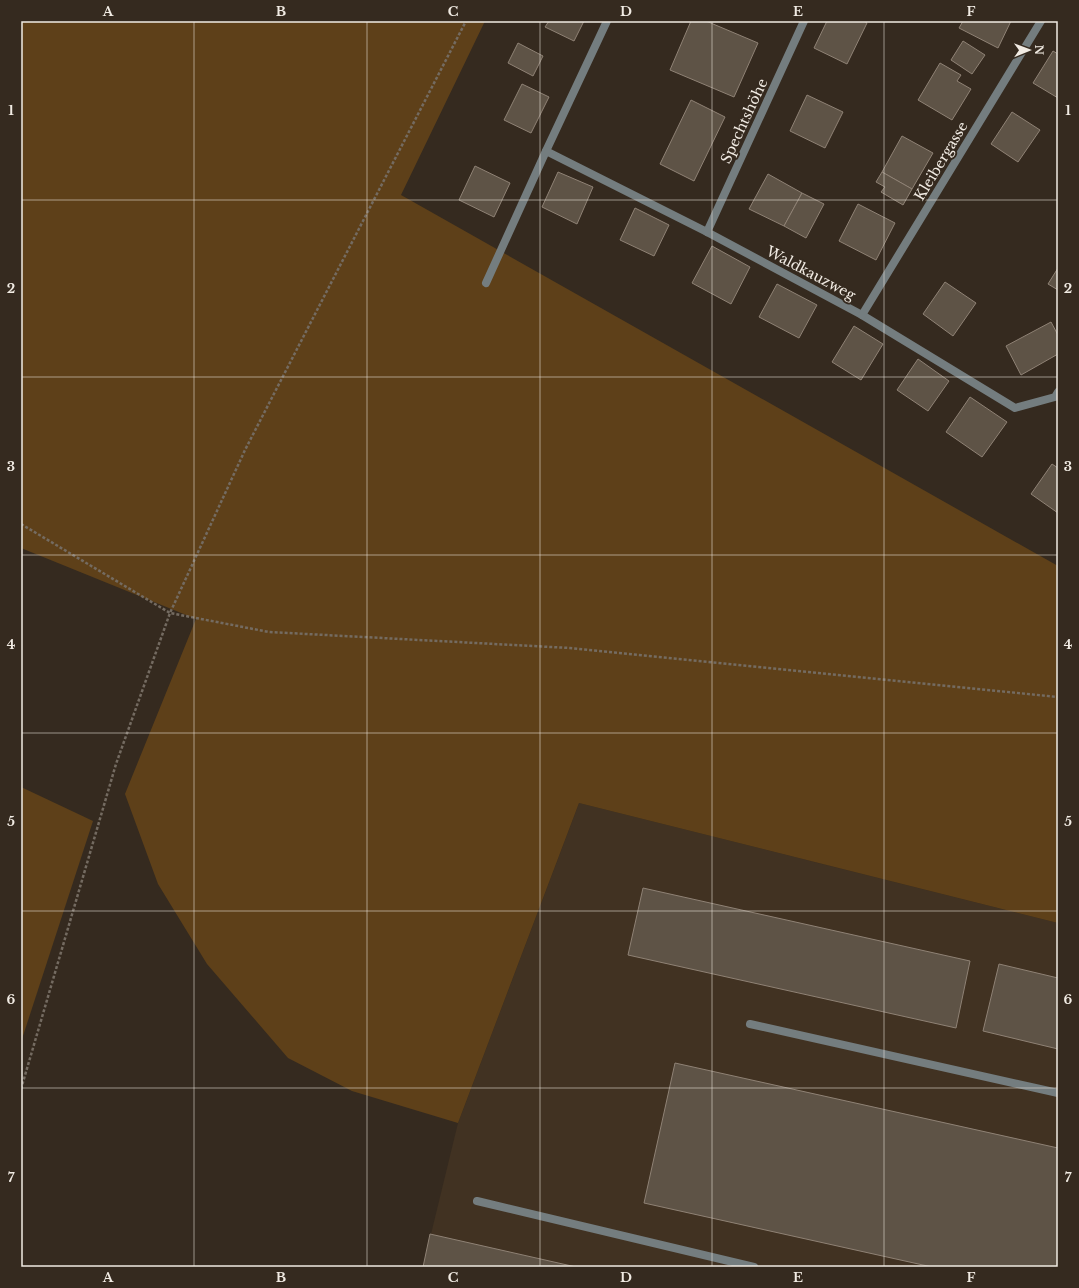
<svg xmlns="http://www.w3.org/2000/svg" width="1079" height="1288" font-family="'Libre Baskerville',serif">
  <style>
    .built { fill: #413222 }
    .green { fill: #5e4019 }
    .building { fill: #5e5346; stroke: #8f8275 }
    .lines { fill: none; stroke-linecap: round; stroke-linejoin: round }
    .path { stroke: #746b61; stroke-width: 2.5; stroke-dasharray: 3 2; stroke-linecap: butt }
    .lane { stroke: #747d7f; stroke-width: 8 }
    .street { stroke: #747d7f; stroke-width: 8 }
    .grid { fill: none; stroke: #f1ebe3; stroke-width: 1; stroke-opacity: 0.55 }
    .labels { text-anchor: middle; stroke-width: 4; stroke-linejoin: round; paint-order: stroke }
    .street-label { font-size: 14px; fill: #f1ebe3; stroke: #352a1f }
    .neatline { fill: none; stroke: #f1ebe3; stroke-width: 1.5 }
    .grid-label { font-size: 13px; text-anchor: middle; font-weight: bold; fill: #f1ebe3 }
  </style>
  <rect width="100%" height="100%" fill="#352a1f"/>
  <polygon class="built" points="579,803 1058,923 1058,1267 423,1267 458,1123"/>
  <g class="green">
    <polygon points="21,21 485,21 401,195 1058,566 1058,923 579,803 458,1123 352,1091 288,1058 207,964 158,884 125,794 196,619 21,548"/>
    <polygon points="21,787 93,821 21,1042"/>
  </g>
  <g class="building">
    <polygon points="549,21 584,21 574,41 545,27"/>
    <polygon points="691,21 706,21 758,43 734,97 670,70"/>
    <polygon points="827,21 864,21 867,23 847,64 814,48"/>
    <polygon points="963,21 1011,21 998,48 959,28"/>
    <polygon points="963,41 985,55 972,74 951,60"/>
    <polygon points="518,43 543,56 533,76 508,63"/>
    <polygon points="1053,51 1058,54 1058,98 1033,83"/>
    <polygon points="940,63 961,75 957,81 971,89 952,120 918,100"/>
    <polygon points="522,84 549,97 531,133 504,120"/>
    <polygon points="807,95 843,112 825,148 790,131"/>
    <polygon points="691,100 725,117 694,181 660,164"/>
    <polygon points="1012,112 1040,130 1018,162 991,144"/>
    <polygon points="902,136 933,153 912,189 882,172"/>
    <polygon points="475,166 510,183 494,217 459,200"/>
    <polygon points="558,172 593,187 577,224 542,207"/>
    <polygon points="882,172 912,189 903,205 881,192 885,187 876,182"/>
    <polygon points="768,174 802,193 784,226 749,209"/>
    <polygon points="802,193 824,204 806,238 784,226"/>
    <polygon points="858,204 895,223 876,260 839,241"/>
    <polygon points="635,208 669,225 654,256 620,240"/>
    <polygon points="712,246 750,267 731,304 692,283"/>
    <polygon points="1058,268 1058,290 1048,284"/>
    <polygon points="945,282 976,303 953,336 923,314"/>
    <polygon points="777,284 817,305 799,338 759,317"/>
    <polygon points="1051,322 1058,335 1058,354 1021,375 1006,346"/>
    <polygon points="854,326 883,344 861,380 832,362"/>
    <polygon points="918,359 949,381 928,411 897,390"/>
    <polygon points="970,397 1007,422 982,457 946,432"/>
    <polygon points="1052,464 1058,468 1058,513 1031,494"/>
    <polygon points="643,888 970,961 956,1028 628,955"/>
    <polygon points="999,964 1058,978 1058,1049 983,1031"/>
    <polygon points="675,1063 1058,1148 1058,1267 932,1267 644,1203"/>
    <polygon points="430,1234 576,1267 423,1267"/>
  </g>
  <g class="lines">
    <g class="path">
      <polyline points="21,524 170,613 269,632 570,648 1058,697"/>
      <polyline points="21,1089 116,764 170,613 245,450 466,21"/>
    </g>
    <g class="lane">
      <polyline points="750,1024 1058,1093"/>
      <polyline points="477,1201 754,1267"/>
    </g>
    <g class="street">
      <polyline points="607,21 546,151 707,232 862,315 1015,408 1055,397 1058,392"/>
      <polyline points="707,232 804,21"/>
      <polyline points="486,283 546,151"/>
      <polyline points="862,315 1041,21"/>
    </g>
  </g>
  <path class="grid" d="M194 21V1267M367 21V1267M540 21V1267M712 21V1267M884 21V1267M21 200H1058M21 377H1058M21 555H1058M21 733H1058M21 911H1058M21 1088H1058"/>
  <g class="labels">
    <g class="street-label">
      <text transform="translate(744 121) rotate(-65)" y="5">Spechtshöhe</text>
      <text transform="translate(941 161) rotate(-59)" y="5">Kleibergasse</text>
      <text transform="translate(811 273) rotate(28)" y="5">Waldkauzweg</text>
    </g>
  </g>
  <rect width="1079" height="1288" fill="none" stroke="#352a1f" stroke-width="44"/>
  <g transform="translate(1029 50) rotate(89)" stroke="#352a1f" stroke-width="3" paint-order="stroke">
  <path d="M0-3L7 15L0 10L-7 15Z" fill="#f1ebe3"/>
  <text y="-6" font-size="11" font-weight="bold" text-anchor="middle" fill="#f1ebe3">N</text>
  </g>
  <rect x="22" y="22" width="1035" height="1244" class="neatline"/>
  <g class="grid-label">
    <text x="108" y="16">A</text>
    <text x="281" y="16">B</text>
    <text x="453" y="16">C</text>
    <text x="626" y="16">D</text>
    <text x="798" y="16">E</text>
    <text x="971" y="16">F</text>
    <text x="11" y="115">1</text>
    <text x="1068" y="115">1</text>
    <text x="11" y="293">2</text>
    <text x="1068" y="293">2</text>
    <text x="11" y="471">3</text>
    <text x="1068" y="471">3</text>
    <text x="11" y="649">4</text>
    <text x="1068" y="649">4</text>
    <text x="11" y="826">5</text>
    <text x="1068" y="826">5</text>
    <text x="11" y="1004">6</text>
    <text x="1068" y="1004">6</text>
    <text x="11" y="1182">7</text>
    <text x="1068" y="1182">7</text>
    <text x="108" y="1282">A</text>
    <text x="281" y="1282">B</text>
    <text x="453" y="1282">C</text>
    <text x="626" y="1282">D</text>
    <text x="798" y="1282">E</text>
    <text x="971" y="1282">F</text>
  </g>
</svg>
